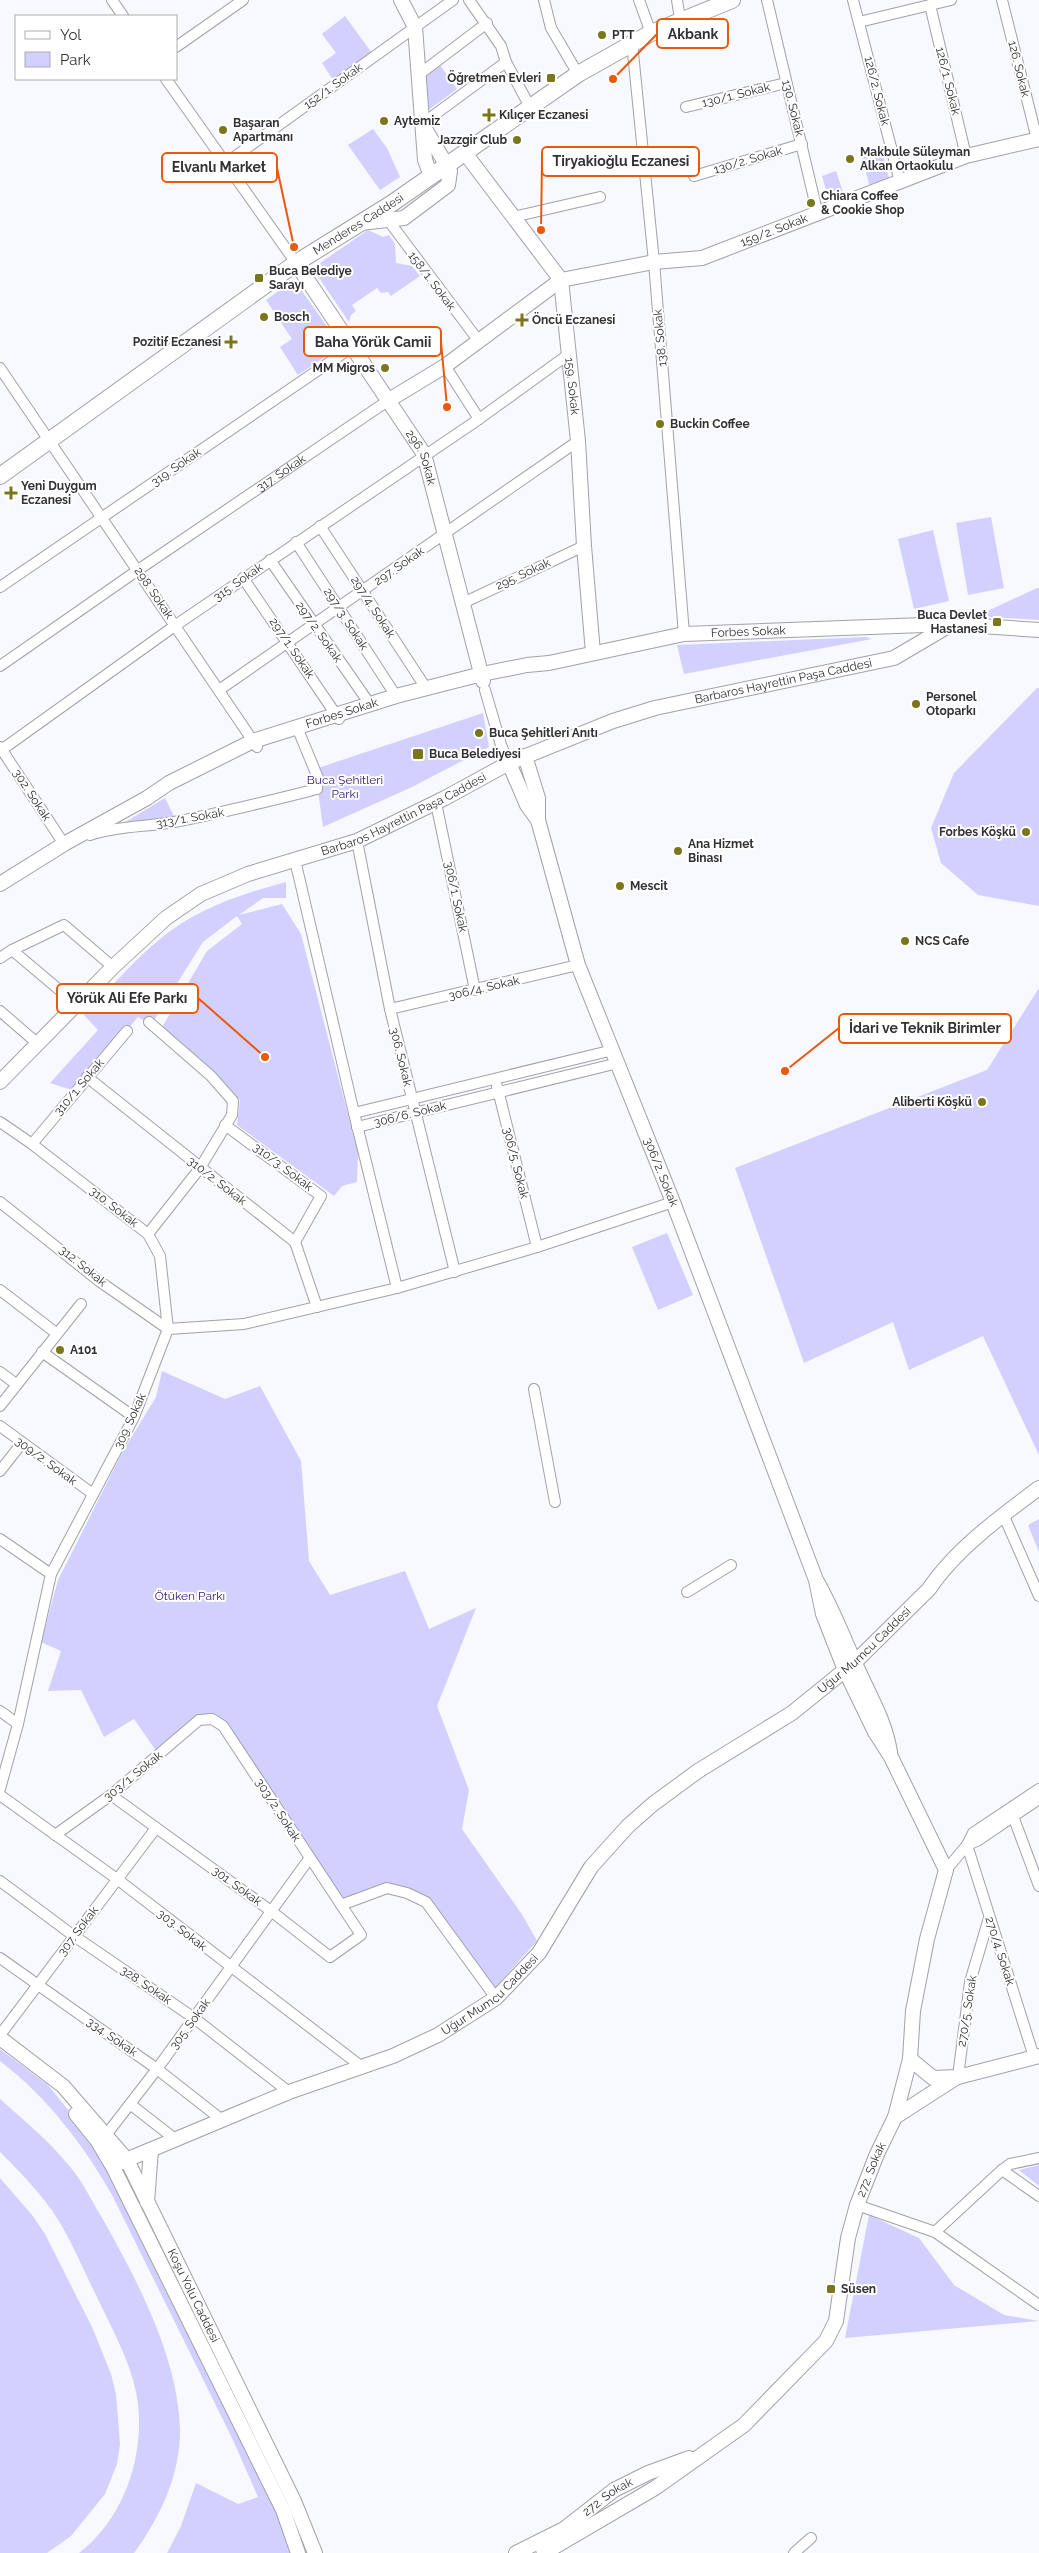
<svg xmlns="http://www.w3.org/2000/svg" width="1039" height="2553" font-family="Raleway,sans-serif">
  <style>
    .green { fill: #d2d0ff }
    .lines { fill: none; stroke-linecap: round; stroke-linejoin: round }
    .street-casing { stroke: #a1a1a9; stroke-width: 12 }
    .secondary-casing { stroke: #a1a1a9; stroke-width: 16 }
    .primary-casing { stroke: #a1a1a9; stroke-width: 18 }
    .street { stroke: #fff; stroke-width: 10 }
    .secondary { stroke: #fff; stroke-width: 14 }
    .primary { stroke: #fff; stroke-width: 16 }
    .poi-dot { fill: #7a761b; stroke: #fff; stroke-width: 2 }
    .labels { text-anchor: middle; stroke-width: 4; stroke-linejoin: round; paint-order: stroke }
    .poi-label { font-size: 12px; font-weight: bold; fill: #323236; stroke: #fff; text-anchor: start }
    .street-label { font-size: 12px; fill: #323236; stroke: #fff }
    .park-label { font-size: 12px; fill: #311975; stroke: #fff }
    .leader { fill: none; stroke: #e8590c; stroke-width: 2 }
    .callout-dot { fill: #e8590c; stroke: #fff; stroke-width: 2 }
    .callout { fill: #fff; stroke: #e8590c; stroke-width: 2 }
    .callout-label { font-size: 14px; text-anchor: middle; font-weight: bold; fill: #323236 }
  </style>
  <rect width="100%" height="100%" fill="#f8f8ff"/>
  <g class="green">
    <polygon points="345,16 372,53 333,80 322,63 336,53 322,34"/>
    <polygon points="440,65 457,89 427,111 425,77"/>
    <polygon points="373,129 387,148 400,177 380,190 348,145"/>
    <polygon points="882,151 890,182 870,188 862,157"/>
    <polygon points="836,171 844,195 829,200 822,176"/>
    <polygon points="368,230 383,237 389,235 395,244 396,263 412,266 420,276 391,296 388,292 381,293 377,288 352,305 356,311 351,315 349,322 317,275 324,270 320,263"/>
    <polygon points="294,280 341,346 298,375 280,347 292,339 266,300"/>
    <polygon points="991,517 1004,588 968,595 956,523"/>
    <polygon points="933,530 949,601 914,609 898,539"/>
    <polygon points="1037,588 1039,588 1039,620 977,616"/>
    <polygon points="866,637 872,639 684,674 677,645"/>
    <polygon points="1037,688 1039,688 1039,906 978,895 941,863 931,828 954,773"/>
    <polygon points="483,713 489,747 412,787 323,827 315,769"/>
    <polygon points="165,798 175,818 122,824"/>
    <path d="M286 882V898H263L239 915 282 904 301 934 358 1153 357 1182 342 1186 334 1196 237 1125 240 1100 216 1073 161 1029 207 951 242 924 237 916 203 942 151 1025 138 1017 75 1091 50 1083 98 1030 84 1015C113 986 142 950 176 927 209 905 248 892 286 882Z"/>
    <polygon points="1039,988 1039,1455 983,1336 909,1370 893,1322 804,1363 735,1168 987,1070"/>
    <polygon points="667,1233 693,1295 658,1310 632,1247"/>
    <polygon points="162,1371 225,1399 260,1386 301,1461 309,1561 330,1595 405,1571 429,1629 476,1608 437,1706 469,1790 462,1829 523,1916 537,1941 494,1989 425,1902 387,1888 341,1905 223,1726 199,1720 159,1755 134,1719 104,1737 81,1690 48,1691 61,1651 41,1642 58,1580 123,1451 156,1397"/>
    <polygon points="1039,1519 1039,1552 1028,1525"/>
    <path d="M0 2049 48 2085 85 2131 108 2170 279 2512 294 2553H167L181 2526 196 2483 238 2504 258 2497 233 2440 112 2195C83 2144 47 2097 0 2061Z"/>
    <path d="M0 2099C25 2121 50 2142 71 2168 83 2182 91 2200 101 2216 136 2278 179 2358 180 2431 180 2475 160 2518 134 2553H79C125 2518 146 2453 137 2397 131 2362 111 2327 96 2295 83 2269 72 2242 57 2218 41 2193 20 2172 0 2152Z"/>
    <polygon points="1039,2165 1039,2186 1019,2170"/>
    <polygon points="0,2178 32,2215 45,2234 92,2327 111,2374 116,2394 120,2444 117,2464 105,2494 71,2536 47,2553 0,2553"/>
    <polygon points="869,2215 919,2238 954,2285 1004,2315 1039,2321 845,2338"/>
  </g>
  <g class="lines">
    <defs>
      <g id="street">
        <polyline points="112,0 123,16"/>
        <polyline points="469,0 501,46 506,62 530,107"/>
        <polyline points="544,0 551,28 578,74"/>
        <polyline points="639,0 651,33"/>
        <polyline points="677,0 680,19"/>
        <polyline points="767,0 818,215"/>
        <polyline points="853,0 900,182"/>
        <polyline points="1002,0 1037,139"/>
        <polyline points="930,5 966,156"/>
        <polyline points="859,22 951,0"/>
        <polyline points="632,43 654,262 684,634"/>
        <polyline points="176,47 243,0"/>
        <polyline points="417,76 487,23"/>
        <polyline points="166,79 296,263"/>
        <polyline points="686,107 786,83"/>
        <polyline points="422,124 506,62"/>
        <polyline points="226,163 453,0"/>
        <polyline points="694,176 802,144"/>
        <polyline points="513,217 600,197"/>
        <polyline points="388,220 478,340"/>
        <polyline points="445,366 479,419"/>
        <polyline points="0,368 257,747"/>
        <polyline points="320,526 426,688"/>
        <polyline points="296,542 396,696"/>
        <polyline points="270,560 369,703"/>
        <polyline points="243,578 339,719"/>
        <polyline points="0,587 352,347"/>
        <polyline points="463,603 584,546"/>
        <path id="s1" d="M0 666 138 570 389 400"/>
        <polyline points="219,690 578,441"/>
        <polyline points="485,690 501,745 509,763"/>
        <polyline points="0,747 64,844 69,842"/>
        <polyline points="0,751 176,625 479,419 569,354"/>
        <polyline points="436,803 475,990"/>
        <path d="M90 835C117 826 145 827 174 822 222 813 269 801 317 789L318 778 299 732"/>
        <polyline points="357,841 390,1009 455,1272"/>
        <polyline points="295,860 354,1113"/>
        <polyline points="12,950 76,1004"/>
        <polyline points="0,958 12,950 64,925 113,967"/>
        <polyline points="390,1009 578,965"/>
        <polyline points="0,1011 37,1043"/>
        <polyline points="87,1077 295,1242 317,1307"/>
        <polyline points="497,1086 537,1247"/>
        <polyline points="0,1122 32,1144 148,1234 160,1256 168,1329 134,1417 51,1574 18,1724 0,1789"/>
        <polyline points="225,1125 321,1196 295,1242"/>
        <polyline points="357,1127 618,1063"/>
        <polyline points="32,1144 127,1031"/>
        <polyline points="0,1202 99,1281 168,1329"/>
        <polyline points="148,1234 200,1168 232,1115 233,1101 211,1076 149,1022"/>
        <polyline points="397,1288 354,1113 613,1050"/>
        <polyline points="0,1290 56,1333"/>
        <polyline points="168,1329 244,1324 397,1288 537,1247 673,1202"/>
        <polyline points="42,1352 134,1417"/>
        <polyline points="0,1372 16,1384"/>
        <polyline points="534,1389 555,1502"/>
        <polyline points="0,1406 81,1304"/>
        <polyline points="0,1426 93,1494"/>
        <polyline points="0,1471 22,1443"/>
        <polyline points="1003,1514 1039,1596"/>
        <polyline points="0,1539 51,1574"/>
        <polyline points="687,1592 731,1565"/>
        <polyline points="0,1711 18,1724"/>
        <polyline points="0,1795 117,1879 362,2067"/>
        <polyline points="1013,1816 1039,1886"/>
        <polyline points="55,1835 111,1795 199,1720 212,1719 223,1726 361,1935 330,1957 271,1911 111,1795"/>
        <polyline points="967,1845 1034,2057"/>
        <polyline points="967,1845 977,1841 1039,1799"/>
        <polyline points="946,1870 967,1845 973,1833 1039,1789"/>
        <polyline points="0,1881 74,1936 194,2018 289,2092"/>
        <polyline points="341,1905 387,1888 407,1893 426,1902 496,1998"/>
        <polyline points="0,1958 157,2069 222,2120"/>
        <polyline points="0,2035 156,1828"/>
        <polyline points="958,2077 970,1982 989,1918"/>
        <polyline points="130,2104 175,2139"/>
        <polyline points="106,2135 157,2069 309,1859"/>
        <polyline points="1002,2170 1039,2196"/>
        <polyline points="857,2205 935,2232 1039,2305"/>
        <polyline points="935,2232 1002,2170 1010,2164 1039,2158"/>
        <polyline points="794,2553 811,2538"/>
      </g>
      <g id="secondary">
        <polyline points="401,0 415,27 425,160 431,176"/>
        <path id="s2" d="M465 153 561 280 578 441 584 546 593 653"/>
        <polyline points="361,223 404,218 448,185 450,171 424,127"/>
        <path id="s3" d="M296 263 424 454 483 681"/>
        <path id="s4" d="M389 400 445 366 561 280 654 262 702 258 966 156 1039 139"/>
        <polyline points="525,756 538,798 538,820"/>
        <path id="s5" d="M509 763 527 805 538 820 578 965 673 1202 816 1580C832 1607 842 1635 855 1663 868 1693 885 1720 890 1752"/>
        <path id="s6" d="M0 884 64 844 147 798 169 783 253 741 396 696 482 674 527 665 549 663 684 634 951 624 1039 630"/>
        <path id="s7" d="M0 1082 113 967 166 918 201 894 248 874 357 841 445 798 509 763 613 721 655 708 894 658 950 625"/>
        <path id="s8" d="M0 2038 63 2086 127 2160 294 2501 315 2553"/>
        <polyline points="910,2059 933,2078 958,2077 1039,2056"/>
        <polyline points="76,2114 97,2140 113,2167 283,2510 298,2553"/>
        <polyline points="895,2117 957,2077"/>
        <path id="s9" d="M119 2163 289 2092 393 2056 438 2035 496 1998 539 1953 591 1867 628 1826 653 1804 698 1771 792 1713 855 1662 929 1589C955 1550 1001 1516 1039 1488"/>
        <polyline points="147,2202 151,2150"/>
        <path id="s10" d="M541 2541 544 2553 655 2488 744 2425 826 2341 836 2321 848 2238 857 2205 877 2154 895 2117 910 2059 913 2011 927 1939 946 1870 891 1757 875 1732 845 1670 823 1614 816 1580"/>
        <path id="s11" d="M516 2553 564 2529 614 2490 648 2473 689 2458"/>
      </g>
      <g id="primary">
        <path id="s12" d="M0 476 296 263 391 204 578 74 651 33 732 0"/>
      </g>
    </defs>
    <use href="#street" class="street-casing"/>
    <use href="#secondary" class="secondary-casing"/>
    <use href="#primary" class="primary-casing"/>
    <use href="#street" class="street"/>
    <use href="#secondary" class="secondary"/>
    <use href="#primary" class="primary"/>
  </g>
  <g class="poi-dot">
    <circle cx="602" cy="35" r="5"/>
    <rect x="546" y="73" width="10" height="10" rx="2.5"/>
    <path d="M486.5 107.5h5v5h5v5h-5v5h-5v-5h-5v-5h5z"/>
    <circle cx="384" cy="121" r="5"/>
    <circle cx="223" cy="130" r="5"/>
    <circle cx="517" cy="140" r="5"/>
    <circle cx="850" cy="159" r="5"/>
    <circle cx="811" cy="203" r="5"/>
    <rect x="254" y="273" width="10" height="10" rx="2.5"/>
    <circle cx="264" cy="317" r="5"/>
    <path d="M519.5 312.5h5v5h5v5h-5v5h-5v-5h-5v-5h5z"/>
    <path d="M228.5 334.5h5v5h5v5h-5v5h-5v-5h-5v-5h5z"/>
    <circle cx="385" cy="368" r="5"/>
    <circle cx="660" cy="424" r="5"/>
    <path d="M8.5 485.5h5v5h5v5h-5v5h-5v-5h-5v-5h5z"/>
    <rect x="992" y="617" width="10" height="10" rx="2.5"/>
    <circle cx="916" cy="704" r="5"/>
    <circle cx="479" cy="733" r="5"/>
    <rect x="412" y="748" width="12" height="12" rx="2.5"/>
    <circle cx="1026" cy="832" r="5"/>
    <circle cx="678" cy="851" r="5"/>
    <circle cx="620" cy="886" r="5"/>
    <circle cx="905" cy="941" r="5"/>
    <circle cx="982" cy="1102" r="5"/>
    <circle cx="60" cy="1350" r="5"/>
    <rect x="826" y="2284" width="10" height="10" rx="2.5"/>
  </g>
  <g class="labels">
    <g class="poi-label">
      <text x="612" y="39">PTT</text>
      <text x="541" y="82" text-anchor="end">Öğretmen Evleri</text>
      <text x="499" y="119">Kılıçer Eczanesi</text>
      <text x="394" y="125">Aytemiz</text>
      <text x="233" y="127">Başaran<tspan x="233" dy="14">Apartmanı</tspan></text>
      <text x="507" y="144" text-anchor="end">Jazzgir Club</text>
      <text x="860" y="156">Makbule Süleyman<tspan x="860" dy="14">Alkan Ortaokulu</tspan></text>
      <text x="821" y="200">Chiara Coffee<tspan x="821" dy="14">&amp; Cookie Shop</tspan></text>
      <text x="269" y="275">Buca Belediye<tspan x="269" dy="14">Sarayı</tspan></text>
      <text x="274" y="321">Bosch</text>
      <text x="532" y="324">Öncü Eczanesi</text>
      <text x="221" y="346" text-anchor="end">Pozitif Eczanesi</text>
      <text x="375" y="372" text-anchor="end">MM Migros</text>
      <text x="670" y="428">Buckin Coffee</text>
      <text x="21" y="490">Yeni Duygum<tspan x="21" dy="14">Eczanesi</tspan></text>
      <text x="987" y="619" text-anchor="end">Buca Devlet<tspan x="987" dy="14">Hastanesi</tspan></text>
      <text x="926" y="701">Personel<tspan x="926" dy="14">Otoparkı</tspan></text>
      <text x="489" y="737">Buca Şehitleri Anıtı</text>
      <text x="429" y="758">Buca Belediyesi</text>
      <text x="1016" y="836" text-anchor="end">Forbes Köşkü</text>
      <text x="688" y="848">Ana Hizmet<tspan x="688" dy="14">Binası</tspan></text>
      <text x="630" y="890">Mescit</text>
      <text x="915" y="945">NCS Cafe</text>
      <text x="972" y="1106" text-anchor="end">Aliberti Köşkü</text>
      <text x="70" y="1354">A101</text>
      <text x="841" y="2293">Süsen</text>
    </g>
    <g class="street-label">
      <text transform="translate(1019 69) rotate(76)" y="4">126. Sokak</text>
      <text transform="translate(948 81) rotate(76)" y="4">126/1. Sokak</text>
      <text transform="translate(333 86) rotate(-36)" y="4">152/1. Sokak</text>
      <text transform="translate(877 91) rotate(76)" y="4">126/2. Sokak</text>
      <text transform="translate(736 95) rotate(-14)" y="4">130/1. Sokak</text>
      <text transform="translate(793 108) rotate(76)" y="4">130. Sokak</text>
      <text transform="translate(748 160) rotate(-16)" y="4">130/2. Sokak</text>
      <text dy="4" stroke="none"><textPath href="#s12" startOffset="438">Menderes Caddesi</textPath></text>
      <text dy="4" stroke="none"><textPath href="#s4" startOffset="430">159/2. Sokak</textPath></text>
      <text transform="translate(432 281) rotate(53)" y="4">158/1. Sokak</text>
      <text transform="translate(660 338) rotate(-95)" y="4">138. Sokak</text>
      <text dy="4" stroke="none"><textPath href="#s2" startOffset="266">159. Sokak</textPath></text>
      <text dy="4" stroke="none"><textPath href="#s3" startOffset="232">296. Sokak</textPath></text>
      <text transform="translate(176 467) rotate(-35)" y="4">319. Sokak</text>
      <text dy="4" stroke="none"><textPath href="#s1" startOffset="341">317. Sokak</textPath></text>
      <text transform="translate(399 566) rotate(-35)" y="4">297. Sokak</text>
      <text transform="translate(523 574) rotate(-25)" y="4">295. Sokak</text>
      <text transform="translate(238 582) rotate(-35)" y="4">315. Sokak</text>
      <text transform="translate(154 593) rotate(56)" y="4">298. Sokak</text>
      <text transform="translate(373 607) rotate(57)" y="4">297/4. Sokak</text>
      <text transform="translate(346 619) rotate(57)" y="4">297/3. Sokak</text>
      <text transform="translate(319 632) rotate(55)" y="4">297/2. Sokak</text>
      <text dy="4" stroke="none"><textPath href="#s6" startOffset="800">Forbes Sokak</textPath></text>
      <text transform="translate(292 648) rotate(56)" y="4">297/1. Sokak</text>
      <text dy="4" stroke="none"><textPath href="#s7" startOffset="899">Barbaros Hayrettin Paşa Caddesi</textPath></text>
      <text dy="4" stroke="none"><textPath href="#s6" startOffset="384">Forbes Sokak</textPath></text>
      <text transform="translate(32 795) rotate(57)" y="4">302. Sokak</text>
      <text dy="4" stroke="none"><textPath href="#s7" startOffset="494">Barbaros Hayrettin Paşa Caddesi</textPath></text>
      <text transform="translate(190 818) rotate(-10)" y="4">313/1. Sokak</text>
      <text transform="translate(456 897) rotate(78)" y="4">306/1. Sokak</text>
      <text transform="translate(484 988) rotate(-13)" y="4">306/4. Sokak</text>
      <text transform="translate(401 1057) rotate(76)" y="4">306. Sokak</text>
      <text transform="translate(79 1087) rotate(-50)" y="4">310/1. Sokak</text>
      <text transform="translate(410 1114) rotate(-14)" y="4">306/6. Sokak</text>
      <text transform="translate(516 1163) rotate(76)" y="4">306/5. Sokak</text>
      <text transform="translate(283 1167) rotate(37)" y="4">310/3. Sokak</text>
      <text dy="4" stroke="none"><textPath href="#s5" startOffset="438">306/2. Sokak</textPath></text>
      <text transform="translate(217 1181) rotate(38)" y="4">310/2. Sokak</text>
      <text transform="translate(114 1207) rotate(38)" y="4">310. Sokak</text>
      <text transform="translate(83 1266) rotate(39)" y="4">312. Sokak</text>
      <text transform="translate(130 1421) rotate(-65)" y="4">309. Sokak</text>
      <text transform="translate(46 1461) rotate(36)" y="4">309/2. Sokak</text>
      <text dy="4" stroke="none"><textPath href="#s9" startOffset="926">Uğur Mumcu Caddesi</textPath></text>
      <text transform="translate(133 1776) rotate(-39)" y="4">303/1. Sokak</text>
      <text transform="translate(278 1810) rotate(57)" y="4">303/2. Sokak</text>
      <text transform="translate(237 1886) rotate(36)" y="4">301. Sokak</text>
      <text transform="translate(182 1930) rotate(38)" y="4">303. Sokak</text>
      <text transform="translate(78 1931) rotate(-53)" y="4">307. Sokak</text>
      <text transform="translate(1000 1951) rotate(72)" y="4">270/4. Sokak</text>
      <text transform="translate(146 1985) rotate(34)" y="4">328. Sokak</text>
      <text dy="4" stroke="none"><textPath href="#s9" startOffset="410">Uğur Mumcu Caddesi</textPath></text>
      <text transform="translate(967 2011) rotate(-81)" y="4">270/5. Sokak</text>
      <text transform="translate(190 2024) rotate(-54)" y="4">305. Sokak</text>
      <text transform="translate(112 2037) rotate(35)" y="4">334. Sokak</text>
      <text dy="4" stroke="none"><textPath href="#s10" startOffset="546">272. Sokak</textPath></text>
      <text dy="4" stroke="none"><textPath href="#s8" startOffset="328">Koşu Yolu Caddesi</textPath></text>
      <text dy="4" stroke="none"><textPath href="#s11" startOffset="108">272. Sokak</textPath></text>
    </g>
    <g class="park-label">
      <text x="345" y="784">Buca Şehitleri<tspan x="345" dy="14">Parkı</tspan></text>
      <text x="190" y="1600">Ötüken Parkı</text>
    </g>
  </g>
  <path class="leader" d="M613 79L657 34M541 230L542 161M294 247L277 168M447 407L441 342M265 1057L198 998M785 1071L839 1028"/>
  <g class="callout-dot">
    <circle cx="613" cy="79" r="5"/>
    <circle cx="541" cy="230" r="5"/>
    <circle cx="294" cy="247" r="5"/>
    <circle cx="447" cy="407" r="5"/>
    <circle cx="265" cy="1057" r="5"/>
    <circle cx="785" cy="1071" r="5"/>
  </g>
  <g class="callout">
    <rect x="657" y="19" width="71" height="29" rx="5"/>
    <rect x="542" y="147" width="157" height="29" rx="5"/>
    <rect x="162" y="153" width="115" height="29" rx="5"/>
    <rect x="304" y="327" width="137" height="29" rx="5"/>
    <rect x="57" y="984" width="141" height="29" rx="5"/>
    <rect x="839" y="1014" width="172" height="29" rx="5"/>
  </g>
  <g class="callout-label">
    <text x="693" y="39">Akbank</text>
    <text x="621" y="166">Tiryakioğlu Eczanesi</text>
    <text x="219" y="172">Elvanlı Market</text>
    <text x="373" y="347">Baha Yörük Camii</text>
    <text x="127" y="1003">Yörük Ali Efe Parkı</text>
    <text x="925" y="1033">İdari ve Teknik Birimler</text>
  </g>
  <rect x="15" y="15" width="162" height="65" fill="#ffffff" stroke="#adadaf"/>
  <rect x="25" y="31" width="25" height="8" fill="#ffffff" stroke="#adadaf"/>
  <text x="60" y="40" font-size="15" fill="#323236">Yol</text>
  <rect x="25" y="52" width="25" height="15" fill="#d2d0ff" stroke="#adadaf"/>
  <text x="60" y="65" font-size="15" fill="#323236">Park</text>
</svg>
